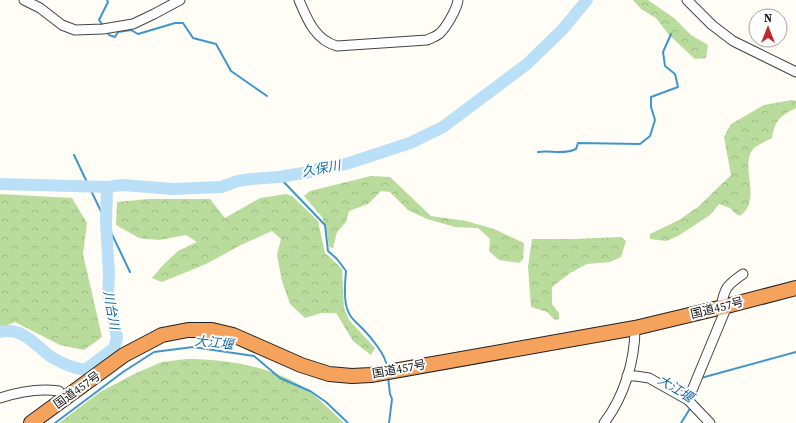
<svg xmlns="http://www.w3.org/2000/svg" width="796" height="423" font-family="'Source Serif 4','Noto Sans JP',serif">
  <style>
    .forest { fill: url(#forest-crowns) }
    .lines { fill: none; stroke-linecap: round; stroke-linejoin: round }
    .stream { stroke: #3f96cf; stroke-width: 2 }
    .river { stroke: #b9e0f7; stroke-width: 12 }
    .minor-casing { stroke: #444; stroke-width: 11 }
    .highway-casing { stroke: #222; stroke-width: 16 }
    .minor { stroke: #fff; stroke-width: 9 }
    .highway { stroke: #f5a25d; stroke-width: 14 }
    .labels { text-anchor: middle; stroke-width: 4; stroke-linejoin: round; paint-order: stroke }
    .street-label { font-size: 12px; fill: #111; stroke: #fff }
    .water-label { font-size: 13px; font-style: italic; fill: #1768a6; stroke: #fff }
  </style>
  <defs>
    <pattern id="forest-crowns" width="20" height="18" patternUnits="userSpaceOnUse"><rect width="20" height="18" fill="#b9dc9c"/><path d="M2 6a3 3 0 1 1 6 0M12 15a3 3 0 1 1 6 0" fill="none" stroke="#9ebc85"/></pattern>
  </defs>
  <rect width="100%" height="100%" fill="#fffdf5"/>
  <g class="forest">
    <polygon points="633,0 648,0 674,18 691,35 708,45 706,58 695,59 669,35 656,18 641,9"/>
    <path d="M792 100 796 101V108C780 116 775 120 772 138 766 141 757 145 753 149 739 167 763 199 740 216L736 214 730 208 719 204 710 215 678 236 666 241 650 239V234L679 220 698 207 731 175 724 137 731 124 764 105Z"/>
    <polygon points="371,176 390,177 431,216 466,221 494,229 524,243 523,259 519,263 499,260 489,251 490,239 478,228 455,227 427,219 408,210 390,192 381,191 368,204 349,211 346,222 337,232 333,248 329,247 327,232 322,217 304,196 310,191"/>
    <polygon points="0,194 72,198 87,223 83,254 102,337 84,350 60,345 15,322 0,328"/>
    <polygon points="286,194 292,196 318,221 325,253 332,259 342,269 344,308 349,320 375,348 371,355 353,341 336,313 321,313 305,318 290,304 282,281 277,255 281,239 272,231 241,245 206,264 162,282 152,278 164,264 178,251 197,242 186,235 159,240 139,238 116,225 117,202 148,199 210,199 225,218 260,198"/>
    <polygon points="621,237 626,241 621,257 610,262 587,264 570,273 552,287 552,304 559,313 559,319 555,320 547,312 531,307 528,267 532,239 575,239"/>
    <path d="M187 359C227 359 277 367 310 392 322 401 333 413 344 423H59L100 392 136 373 162 362Z"/>
  </g>
  <g class="lines">
    <g class="stream">
      <polyline points="104,27 99,20 108,2 107,0"/>
      <polyline points="106,30 109,35 115,37 118,32 131,30 138,34 175,23 183,23 193,38 216,44 231,71 267,96"/>
      <path d="M538 152C550 150 564 155 576 149L578 143 640 144 650 136 655 120 651 107V97L678 87 675 74 665 66 663 52 671 34"/>
      <polyline points="74,155 130,272"/>
      <path d="M279 177 325 225 328 251 337 259 346 271C345 282 343 301 348 311 350 318 357 323 362 328 370 336 386 355 387 367"/>
      <polyline points="388,377 390,394 392,399 389,423"/>
      <polyline points="701,378 796,352"/>
      <polyline points="693,401 698,386"/>
      <polyline points="55,423 123,372 154,352 193,347 254,356 280,378 310,391 326,402 348,423"/>
      <polyline points="681,423 691,407"/>
    </g>
    <g class="river">
      <polyline points="0,184 107,187 122,185 173,189 221,187 238,181 251,179 279,177 309,172 323,167 346,164 410,143 443,127 527,64 562,30 587,0"/>
      <path d="M0 332C24 326 37 348 53 358 63 364 74 368 85 370L114 348 117 338 108 294 109 273 106 223 107 187"/>
    </g>
    <defs>
      <g id="minor">
        <polyline points="24,0 40,8 62,25 75,30 103,29 133,24 154,14 180,0"/>
        <path d="M299 0C307 19 315 40 337 46L427 40C431 38 435 37 439 34 446 28 457 9 458 0"/>
        <polyline points="687,0 712,25 733,41 796,72"/>
        <path d="M721 308C724 288 727 285 743 274"/>
        <polyline points="627,376 636,376 649,378 688,400 710,423"/>
        <path d="M0 398C18 392 40 388 59 391L65 399"/>
        <polyline points="688,400 727,306"/>
        <path d="M604 423C624 397 635 361 635 328"/>
      </g>
      <polyline id="highway" points="31,423 124,355 162,335 188,330 212,330 233,335 301,365 329,374 352,376 371,375 635,328 727,306 796,288"/>
    </defs>
    <use href="#minor" class="minor-casing"/>
    <use href="#highway" class="highway-casing"/>
    <use href="#minor" class="minor"/>
    <use href="#highway" class="highway"/>
  </g>
  <g class="labels">
    <g class="street-label">
      <text transform="translate(717 308) rotate(-14)" y="4">国道457号</text>
      <text transform="translate(399 369) rotate(-10)" y="4">国道457号</text>
      <text transform="translate(77 390) rotate(-36)" y="4">国道457号</text>
    </g>
    <g class="water-label">
      <text transform="translate(321 168) rotate(-10)" y="5">久保川</text>
      <text transform="translate(112 310) rotate(80)" y="5">川台川</text>
      <text transform="translate(214 342) rotate(6)" y="5">大江堰</text>
      <text transform="translate(676 388) rotate(32)" y="5">大江堰</text>
    </g>
  </g>
  <g transform="translate(768 28)"><circle r="19" fill="#ffffff" stroke="#a0a0a0"/>
  <path d="M0-3L7 15L0 10L-7 15Z" fill="#c4262e"/>
  <text y="-6" font-size="11" font-weight="bold" text-anchor="middle" fill="#111111">N</text>
  </g>
</svg>
